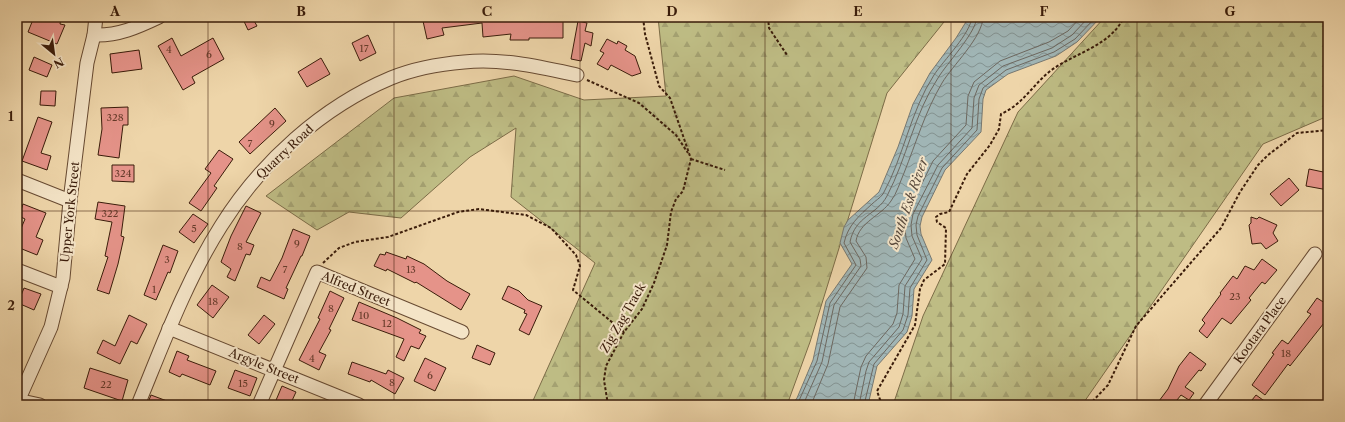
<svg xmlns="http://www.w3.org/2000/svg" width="1345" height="422" font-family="'Libre Caslon Text',serif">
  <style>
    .forest { fill: url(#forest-firs); stroke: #7c6c47 }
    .water { fill: url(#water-waves); stroke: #777871 }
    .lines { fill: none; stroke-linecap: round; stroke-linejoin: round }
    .shore { stroke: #6d6860; stroke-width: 1 }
    .building { fill: #e59389; stroke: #3a1c0a }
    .minor-casing { stroke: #674a32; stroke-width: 15 }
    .path { stroke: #3a1c0a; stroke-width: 2; stroke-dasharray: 3 2; stroke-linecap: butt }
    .minor { stroke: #f4e4c7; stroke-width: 13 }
    .grid { fill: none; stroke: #3a1c0a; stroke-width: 1; stroke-opacity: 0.55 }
    .labels { text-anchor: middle; stroke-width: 4; stroke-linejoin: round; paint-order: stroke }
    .number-label { font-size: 10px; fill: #653a2a }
    .street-label { font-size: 12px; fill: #3a1c0a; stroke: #f4e4c7 }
    .water-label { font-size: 13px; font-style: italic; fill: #594a3d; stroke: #f4e4c7 }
    .neatline { fill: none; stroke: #3a1c0a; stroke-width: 1.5 }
    .grid-label { font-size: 13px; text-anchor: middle; font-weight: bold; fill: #3a1c0a }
  </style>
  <defs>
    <pattern id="forest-firs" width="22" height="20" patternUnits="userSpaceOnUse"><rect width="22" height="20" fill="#bebc84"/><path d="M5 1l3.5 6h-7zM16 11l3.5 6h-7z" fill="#a4a171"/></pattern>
    <pattern id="water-waves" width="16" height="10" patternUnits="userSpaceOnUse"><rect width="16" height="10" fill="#a0b5b5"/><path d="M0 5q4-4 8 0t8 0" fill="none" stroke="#839291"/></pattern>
  </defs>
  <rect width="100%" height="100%" fill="#eed5a9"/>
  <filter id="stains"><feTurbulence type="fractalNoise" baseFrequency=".005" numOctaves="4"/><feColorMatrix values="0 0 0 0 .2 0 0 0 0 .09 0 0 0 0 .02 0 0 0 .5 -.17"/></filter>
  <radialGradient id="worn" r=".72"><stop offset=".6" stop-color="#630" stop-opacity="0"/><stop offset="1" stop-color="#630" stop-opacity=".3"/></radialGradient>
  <g class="forest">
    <polygon points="658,17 948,17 887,93 810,342 787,405 531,405 595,263 511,197 516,128 470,157 401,218 349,212 317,230 266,196 394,98 514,76 584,100 666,96"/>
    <polygon points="1105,17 1328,17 1328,116 1263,144 1082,405 893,405 923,316 1018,112"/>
  </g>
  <polygon class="water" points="969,17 1101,17 1077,42 1056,56 1008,74 986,90 983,99 981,132 945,170 922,217 920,226 921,234 932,260 914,289 912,316 907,332 877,366 868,405 792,405 797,398 813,360 826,301 852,264 840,243 844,227 848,220 879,192 898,147 913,104 930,73 956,38"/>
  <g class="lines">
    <g class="shore">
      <path d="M797 405 817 361 830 303 856 265 844 243C848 225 859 216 872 204 875 201 880 198 883 194 904 156 910 112 934 75 943 61 971 33 972 17"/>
      <path d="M803 405 822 362 834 305 861 266 860 259 850 242C855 216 877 215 887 196 907 158 914 114 938 78 947 63 976 33 977 17"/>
      <path d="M811 405 828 364 840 307 867 268 866 257 856 241C859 222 881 216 891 201 897 193 900 182 904 173 916 143 925 112 942 83 952 66 983 37 983 17"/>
      <polyline points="853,405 861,367 866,356 893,324 897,313 899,285 915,259 906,238 905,228 908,212 933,161 966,125 968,96 974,82 1000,61 1049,42 1068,31 1081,17"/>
      <polyline points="859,405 866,371 869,362 899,327 903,314 905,286 922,259 912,236 911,225 913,214 938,165 972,128 974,98 979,85 1003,66 1052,48 1072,35 1089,17"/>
      <polyline points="864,405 874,364 903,330 908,315 910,288 927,260 917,235 916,225 918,216 942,168 977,130 979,99 983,88 1006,70 1054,52 1075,39 1096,17"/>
    </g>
  </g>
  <g class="building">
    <polygon points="34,17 61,17 60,24 65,25 57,44 28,32"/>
    <polygon points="242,17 252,17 257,26 248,30"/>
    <polygon points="441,17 502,17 502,21 538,21 538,17 563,17 563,38 529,38 529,40 510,40 511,34 483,37 482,23 442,28 444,35 427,39 423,21"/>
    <polygon points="578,21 587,23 585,31 593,33 591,46 585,43 581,61 571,59"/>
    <polygon points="368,35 376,53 360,61 352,43"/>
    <polygon points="172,38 181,56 213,38 224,59 192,77 195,83 183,90 158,46"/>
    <polygon points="607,39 617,44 618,41 627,46 625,50 635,56 641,73 632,76 611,65 608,70 597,64 604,53 600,51"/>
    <polygon points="139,50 142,69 112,73 110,54"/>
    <polygon points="34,57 52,65 47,77 29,70"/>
    <polygon points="321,58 330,74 307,87 298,72"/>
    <polygon points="41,91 56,91 55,106 40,105"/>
    <polygon points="128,107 128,125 123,125 119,158 98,155 102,129 101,108"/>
    <polygon points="275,108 286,121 250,154 239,142"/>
    <polygon points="38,117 52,122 41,153 51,156 47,170 22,161"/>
    <polygon points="219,150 233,159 214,186 217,188 201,211 189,203 211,173 205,169"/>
    <polygon points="112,165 134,165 134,182 112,181"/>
    <polygon points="1309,169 1328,173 1328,190 1306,186"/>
    <polygon points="1289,178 1299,190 1281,206 1270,194"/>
    <polygon points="98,202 125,206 121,236 124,237 118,264 109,294 97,290 108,257 105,256 112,222 95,219"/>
    <polygon points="23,204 46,213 36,237 43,240 37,255 17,247 17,238 25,219 19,216"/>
    <polygon points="246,206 261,213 246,242 254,245 250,255 246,254 235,281 227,277 231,269 221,262 231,236"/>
    <polygon points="193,214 208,224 194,243 179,232"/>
    <polygon points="1251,217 1257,219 1259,217 1277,225 1273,233 1278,241 1266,249 1261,243 1252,244 1249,225 1251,223"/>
    <polygon points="293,229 310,236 302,256 301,256 286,288 288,289 284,299 257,287 261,277 270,281 282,258"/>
    <polygon points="163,245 178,251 170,273 168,272 156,300 144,295"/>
    <polygon points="386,252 406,259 407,256 424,264 447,281 470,294 461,310 416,282 415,283 387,269 386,271 374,266 380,254 385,255"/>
    <polygon points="1262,259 1277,270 1265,284 1262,282 1249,298 1251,300 1231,324 1222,318 1207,338 1199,331 1205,323 1202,320 1221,294 1220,293 1233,276 1237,279 1245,266 1254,270"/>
    <polygon points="212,285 229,297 213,318 197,305"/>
    <polygon points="508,286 519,291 528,300 542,306 529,335 519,330 527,314 524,313 525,310 502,299"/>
    <polygon points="24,288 41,294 34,310 18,303"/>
    <polygon points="330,291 344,298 329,329 331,330 319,352 326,355 319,370 299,360 320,319 318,318"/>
    <polygon points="1317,298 1328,305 1328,326 1324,323 1290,366 1288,364 1265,395 1252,385 1274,354 1272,353 1282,340 1288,344 1311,314 1307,312"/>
    <polygon points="359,302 397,318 421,330 419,333 426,336 419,349 411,346 404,361 396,357 404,339 352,320"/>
    <polygon points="129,315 147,324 137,344 131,341 120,364 97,353 103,340 115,346"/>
    <polygon points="264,315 275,324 259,344 248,335"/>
    <polygon points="477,345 495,353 490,365 472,358"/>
    <polygon points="177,351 189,356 187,360 216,371 210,385 182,374 180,377 169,372"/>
    <polygon points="1190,352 1206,364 1201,371 1199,370 1185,387 1194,393 1189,400 1181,395 1173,405 1156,405 1168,389 1179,366"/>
    <polygon points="425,358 446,368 435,391 414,381"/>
    <polygon points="352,362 386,374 388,370 404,378 395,394 371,380 370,382 348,374"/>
    <polygon points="90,368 128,380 122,401 84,388"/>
    <polygon points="235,370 257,378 250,396 228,388"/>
    <polygon points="282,386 296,392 290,405 274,405"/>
    <polygon points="151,395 175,404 175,405 147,405"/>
    <polygon points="1256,395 1270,405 1248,405"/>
  </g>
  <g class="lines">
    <defs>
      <g id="minor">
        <path d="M94 35C118 36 138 27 159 17"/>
        <polyline points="17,180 70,201"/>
        <polyline points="17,270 61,287"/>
        <polyline points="169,328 359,405"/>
        <polyline points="17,400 40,405"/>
        <polyline points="18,401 51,327 63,278 70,201 87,63 94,35 96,17"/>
        <path d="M138 405C163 344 186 281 221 226 261 162 322 107 391 78 413 69 440 64 464 62 502 58 540 67 577 75"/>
        <polyline points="259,405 317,272 462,332"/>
        <polyline points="1205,405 1315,254"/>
      </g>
    </defs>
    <use href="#minor" class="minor-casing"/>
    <g class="path">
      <polyline points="768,17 769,28 787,55"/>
      <polyline points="587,80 639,103 676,135 688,153"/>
      <polyline points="691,159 725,170"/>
      <polyline points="323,263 339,248 355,242 388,237 458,212 479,209 526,215 551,228 576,255 580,266 573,290 624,332"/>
      <polyline points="608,405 604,380 606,366 624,332 642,309 654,283 667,245 671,212 676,199 683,191 691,159 670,98 659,86 645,34 643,17"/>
      <path d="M882 405 877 391 915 325 920 289 924 280 945 264 946 228 937 222 936 217 940 214 949 212 967 174 990 145 999 129 1001 114C1023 104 1032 86 1049 72 1073 53 1110 47 1124 17"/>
      <polyline points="1089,405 1108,385 1136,326 1221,228 1240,192 1258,165 1268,155 1297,133 1328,130"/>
    </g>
    <use href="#minor" class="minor"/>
  </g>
  <path class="grid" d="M208 17V405M394 17V405M580 17V405M765 17V405M951 17V405M1137 17V405M17 211H1328"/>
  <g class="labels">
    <g class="number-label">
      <text x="364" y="52">17</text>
      <text x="169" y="53">4</text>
      <text x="209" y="58">6</text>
      <text x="115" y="121">328</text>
      <text x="272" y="127">9</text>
      <text x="250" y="147">7</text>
      <text x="123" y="177">324</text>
      <text x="110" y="217">322</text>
      <text x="194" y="232">5</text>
      <text x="297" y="247">9</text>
      <text x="240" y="250">8</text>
      <text x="167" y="263">3</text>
      <text x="285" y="273">7</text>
      <text x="411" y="273">13</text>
      <text x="154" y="293">1</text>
      <text x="1235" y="300">23</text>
      <text x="213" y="305">18</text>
      <text x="331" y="312">8</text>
      <text x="364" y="319">10</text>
      <text x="387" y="327">12</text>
      <text x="1286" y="357">18</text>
      <text x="312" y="362">4</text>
      <text x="430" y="379">6</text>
      <text x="392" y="386">8</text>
      <text x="243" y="387">15</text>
      <text x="106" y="388">22</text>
    </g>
    <g class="street-label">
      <text transform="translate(285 152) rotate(-43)" y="4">Quarry Road</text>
      <text transform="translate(70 212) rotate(-84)" y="4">Upper York Street</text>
      <text transform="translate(356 289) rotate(22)" y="4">Alfred Street</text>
      <text transform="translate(623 318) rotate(-60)" y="4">Zig Zag Track</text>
      <text transform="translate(1260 330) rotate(-54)" y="4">Kootara Place</text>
      <text transform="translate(264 366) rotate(22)" y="4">Argyle Street</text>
    </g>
    <g class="water-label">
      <text transform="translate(908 203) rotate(-71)" y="5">South Esk River</text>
    </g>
  </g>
  <rect width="1345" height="422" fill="none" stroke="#eed5a9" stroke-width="44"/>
  <g transform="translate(54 54) rotate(151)" stroke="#f4e4c7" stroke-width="3" paint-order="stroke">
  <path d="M0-3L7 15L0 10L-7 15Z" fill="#3a1c0a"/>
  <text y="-6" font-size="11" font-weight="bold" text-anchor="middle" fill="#3a1c0a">N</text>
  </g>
  <rect x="22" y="22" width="1301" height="378" class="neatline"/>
  <g class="grid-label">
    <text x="115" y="16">A</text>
    <text x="301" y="16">B</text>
    <text x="487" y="16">C</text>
    <text x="672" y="16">D</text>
    <text x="858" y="16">E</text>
    <text x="1044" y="16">F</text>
    <text x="1230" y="16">G</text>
    <text x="11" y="121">1</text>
    <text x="11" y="310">2</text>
  </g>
  <rect width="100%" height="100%" filter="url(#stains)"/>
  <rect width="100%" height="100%" fill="url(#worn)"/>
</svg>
